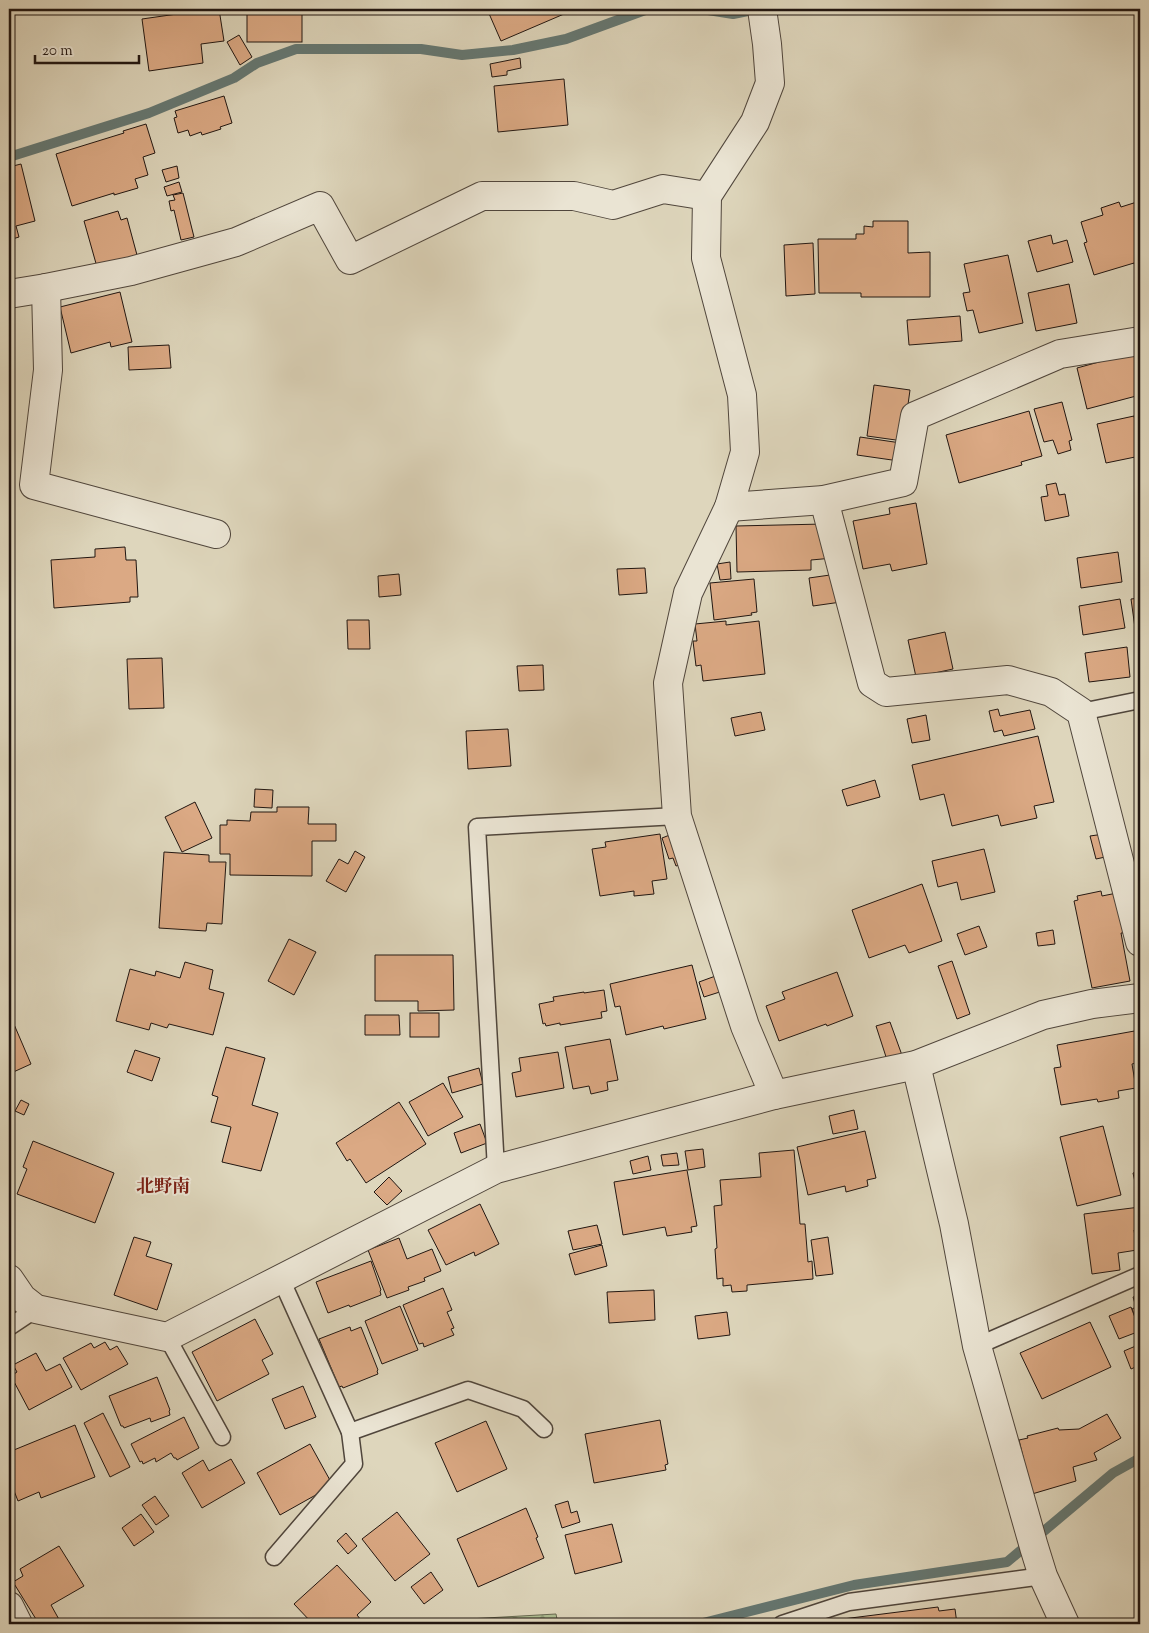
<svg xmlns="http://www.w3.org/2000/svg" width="1149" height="1633" font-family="'Sorts Mill Goudy','Noto Serif JP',serif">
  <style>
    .forest { fill: url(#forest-firs); stroke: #686a52 }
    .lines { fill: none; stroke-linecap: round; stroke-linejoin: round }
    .stream { stroke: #657873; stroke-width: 10 }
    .building { fill: #dba984; stroke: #211611 }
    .lane-casing { stroke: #50463c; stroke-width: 19 }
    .street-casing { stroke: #50463c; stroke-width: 30 }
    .lane { stroke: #eae4d3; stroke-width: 16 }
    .street { stroke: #eae4d3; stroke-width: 28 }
    .labels { text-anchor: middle; stroke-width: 4; stroke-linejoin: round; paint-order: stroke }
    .quarter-label { font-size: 18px; font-weight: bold; fill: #7a1f14; stroke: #eae4d3 }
  </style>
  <defs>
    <pattern id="forest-firs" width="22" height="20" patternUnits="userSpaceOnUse" patternTransform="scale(1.25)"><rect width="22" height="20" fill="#aebe93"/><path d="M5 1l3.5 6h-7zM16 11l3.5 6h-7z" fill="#95a37e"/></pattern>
  </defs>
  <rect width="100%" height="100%" fill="#ded6bc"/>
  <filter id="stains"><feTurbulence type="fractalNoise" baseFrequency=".004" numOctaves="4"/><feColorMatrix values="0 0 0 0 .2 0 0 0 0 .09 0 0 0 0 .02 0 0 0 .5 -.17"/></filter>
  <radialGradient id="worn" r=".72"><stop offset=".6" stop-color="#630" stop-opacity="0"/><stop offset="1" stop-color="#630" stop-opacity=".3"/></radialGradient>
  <polygon class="forest" points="556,1614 558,1624 445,1624 451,1620"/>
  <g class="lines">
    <g class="stream">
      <polyline points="702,9 733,14 758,9"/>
      <polyline points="9,157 149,113 234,78 257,63 296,49 421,49 462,55 513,50 566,39 648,9"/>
      <polyline points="699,1624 854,1585 1007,1562 1113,1473 1140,1458"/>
    </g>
  </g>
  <g class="building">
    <polygon points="212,9 219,9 224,41 201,44 203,63 149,71 142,19"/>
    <rect x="247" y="9" width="55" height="33"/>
    <polygon points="487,9 570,9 571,11 501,41"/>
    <polygon points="239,35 252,57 240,65 227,42"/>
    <polygon points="520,58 521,68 507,71 507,75 492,77 490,64"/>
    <polygon points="564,79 568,125 498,132 494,86"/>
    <polygon points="224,96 232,123 220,127 221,129 202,135 201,132 190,136 188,130 178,133 174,118 177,117 175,111"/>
    <polygon points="146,124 155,153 143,157 148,175 135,179 138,188 114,195 114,193 72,206 56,154 124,133 123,131"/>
    <polygon points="21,164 35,221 16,226 19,237 9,240 9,167"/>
    <polygon points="177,166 179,178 166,182 162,170"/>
    <polygon points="179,182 182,192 167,196 164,187"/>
    <polygon points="183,193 194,237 181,240 174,210 171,211 169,201 175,200 173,195"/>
    <polygon points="1140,201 1140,273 1137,274 1134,263 1094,275 1084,243 1087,242 1081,222 1103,215 1101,208 1119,202 1121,207"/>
    <polygon points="118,211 121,220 127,218 137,255 97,267 84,221"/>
    <polygon points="873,221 908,221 908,253 930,252 930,297 861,297 861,293 819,293 818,239 856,239 856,234 864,234 864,226 873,227"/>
    <polygon points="1051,235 1053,244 1067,240 1073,262 1037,272 1028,241"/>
    <polygon points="813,243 815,294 786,296 784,245"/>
    <polygon points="1008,255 1023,323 979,333 973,310 967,311 963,293 970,292 964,264"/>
    <polygon points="1069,284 1077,323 1036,331 1028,293"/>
    <polygon points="120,292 132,342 111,347 110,342 71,353 60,307"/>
    <polygon points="960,316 962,341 909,345 907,320"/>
    <polygon points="169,345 171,368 129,370 128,347"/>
    <polygon points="1139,351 1140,395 1087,409 1077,368"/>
    <polygon points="874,385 910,390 903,441 867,436"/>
    <polygon points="1062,402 1072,440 1069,441 1071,450 1058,454 1053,440 1044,442 1034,409"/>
    <polygon points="1029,411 1042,456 1021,462 1022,465 959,483 946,435"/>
    <polygon points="1134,416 1140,444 1140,456 1106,463 1097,424"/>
    <polygon points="860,437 901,443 899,461 857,455"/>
    <polygon points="1056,483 1059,495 1065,494 1069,516 1045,521 1041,497 1048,496 1046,485"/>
    <polygon points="916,503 927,564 892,571 890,564 863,569 853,521 890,514 889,508"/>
    <polygon points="824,524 833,558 811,560 811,570 737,572 736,526"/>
    <polygon points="125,547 126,560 136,560 138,597 130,597 130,602 54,608 51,560 95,557 95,549"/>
    <polygon points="1118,552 1122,582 1081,588 1077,558"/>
    <polygon points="730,562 731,579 720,580 717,564"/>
    <polygon points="645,568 647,593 619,595 617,569"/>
    <polygon points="399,574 401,595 379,597 378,576"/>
    <polygon points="837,574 841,602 813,606 809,578"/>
    <polygon points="754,579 757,612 751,613 752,615 714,620 710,583"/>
    <polygon points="1140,598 1140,628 1135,628 1131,599"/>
    <polygon points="1120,599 1125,628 1083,635 1079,606"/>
    <polygon points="347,620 369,620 370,649 348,649"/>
    <polygon points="726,621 726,625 759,621 765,674 703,681 701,665 696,666 693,641 697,641 695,624"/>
    <polygon points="945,632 953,669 916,677 908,640"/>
    <polygon points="1140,645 1140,668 1137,646"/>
    <polygon points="1127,647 1130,677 1089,682 1085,653"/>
    <polygon points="162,658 164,708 129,709 127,659"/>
    <polygon points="543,665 544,690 519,691 517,666"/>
    <polygon points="998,709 1000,716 1030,710 1035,729 1004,736 1002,730 994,732 989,711"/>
    <polygon points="761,712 765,730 735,736 731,718"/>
    <polygon points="926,715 930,740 912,743 907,719"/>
    <polygon points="508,729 511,766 468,769 466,731"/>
    <polygon points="1038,736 1054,802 1034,806 1037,818 1001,826 998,815 952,826 944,794 920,800 912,765"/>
    <polygon points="875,780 880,797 847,806 842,790"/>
    <polygon points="255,789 273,790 272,808 254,807"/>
    <polygon points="195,802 212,838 182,852 165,817"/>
    <polygon points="277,807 309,807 308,824 336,824 336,841 312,841 312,876 230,875 230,854 220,854 220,825 227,825 227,820 250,821 251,812 277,812"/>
    <polygon points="680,831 691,862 676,866 673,858 669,859 662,838"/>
    <polygon points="660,834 667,879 652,881 654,894 634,896 634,891 600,896 592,849 606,847 605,842"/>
    <polygon points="1104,834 1110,856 1096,859 1090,836"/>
    <polygon points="984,849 995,892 961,900 957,882 938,887 932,861"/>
    <polygon points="355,851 365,857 346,892 326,881 339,859 348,864"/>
    <polygon points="164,852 209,855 209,862 226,862 222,924 207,923 206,931 159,928"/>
    <polygon points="922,884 942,941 909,953 905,945 869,958 852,910"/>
    <polygon points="1101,891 1102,896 1117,893 1125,933 1121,933 1130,981 1092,988 1074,901 1078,900 1077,896"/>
    <polygon points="979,926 987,947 965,955 957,934"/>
    <polygon points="1053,930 1055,944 1038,946 1036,933"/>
    <polygon points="289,939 316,952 294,995 268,981"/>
    <polygon points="375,955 453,955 454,1010 418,1011 418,1001 375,1001"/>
    <polygon points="952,961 970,1014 957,1019 938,966"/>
    <polygon points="185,962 213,970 209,989 224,993 213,1035 169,1024 167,1028 151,1023 149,1030 116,1021 130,969 155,976 156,971 180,978"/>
    <polygon points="692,965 706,1019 664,1029 663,1026 626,1035 620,1006 615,1007 610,984"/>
    <polygon points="837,972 853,1016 827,1026 826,1024 779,1041 766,1006 785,999 782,992"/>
    <polygon points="721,974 726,990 704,997 699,982"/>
    <polygon points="604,990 607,1011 601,1012 602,1018 560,1025 560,1023 546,1026 545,1023 543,1024 539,1004 554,1001 553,997 584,992 584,993"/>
    <rect x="410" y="1013" width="29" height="24"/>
    <polygon points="365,1015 399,1015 400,1035 365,1035"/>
    <polygon points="13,1022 31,1064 9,1074 9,1023"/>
    <polygon points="890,1022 903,1058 888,1063 876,1026"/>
    <polygon points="1140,1030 1140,1062 1132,1064 1136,1088 1118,1091 1119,1098 1098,1102 1097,1099 1061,1105 1054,1068 1061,1067 1057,1045"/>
    <polygon points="610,1039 618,1080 607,1082 608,1090 591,1094 589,1086 573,1089 565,1047"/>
    <polygon points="226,1047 265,1058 252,1105 278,1113 261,1171 222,1162 231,1127 211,1122 218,1097 212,1095"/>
    <polygon points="135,1050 160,1058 152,1081 127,1072"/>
    <polygon points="558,1052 564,1088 516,1097 512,1073 521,1071 519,1058"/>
    <polygon points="479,1068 483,1084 452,1093 448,1077"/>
    <polygon points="443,1083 463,1117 428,1136 409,1102"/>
    <polygon points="21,1100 29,1104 24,1115 15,1111"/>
    <polygon points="399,1102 426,1144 366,1183 350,1159 347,1161 336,1143"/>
    <polygon points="854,1110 858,1129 833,1134 829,1116"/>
    <polygon points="480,1124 487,1143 461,1153 454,1133"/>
    <polygon points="1103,1126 1121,1195 1077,1206 1060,1137"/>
    <polygon points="865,1131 876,1178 867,1180 868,1186 846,1192 845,1186 808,1195 797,1147"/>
    <polygon points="33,1141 114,1173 95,1223 17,1194 27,1169 23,1167"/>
    <polygon points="703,1149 705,1167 688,1170 685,1151"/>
    <polygon points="794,1150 800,1224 805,1224 808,1262 812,1261 813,1279 747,1285 747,1291 732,1292 731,1285 723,1286 723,1278 717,1279 715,1249 717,1248 714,1206 722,1205 720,1180 761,1177 759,1153"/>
    <polygon points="677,1153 679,1165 663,1166 661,1155"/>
    <polygon points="648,1156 651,1170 633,1174 630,1161"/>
    <polygon points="687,1170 697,1226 691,1227 692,1232 667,1236 665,1227 623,1235 614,1182"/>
    <polygon points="1140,1171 1140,1205 1133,1173"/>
    <polygon points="389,1177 402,1191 387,1205 374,1192"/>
    <polygon points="480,1204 499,1244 475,1256 474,1252 446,1265 428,1230"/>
    <polygon points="1140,1207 1140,1229 1134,1230 1137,1250 1118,1253 1120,1270 1092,1274 1084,1214"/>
    <polygon points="597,1225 602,1244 573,1250 568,1231"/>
    <polygon points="134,1237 151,1242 146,1256 172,1264 157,1310 114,1295"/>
    <polygon points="828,1237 833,1274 816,1276 811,1240"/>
    <polygon points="399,1238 407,1259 432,1249 441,1271 424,1278 425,1281 408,1287 409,1290 387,1298 368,1250"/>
    <polygon points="602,1245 607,1266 575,1275 569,1254"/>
    <polygon points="371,1261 381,1290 380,1291 381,1295 350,1307 349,1305 328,1313 316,1282"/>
    <polygon points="443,1288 452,1310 447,1312 454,1328 451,1329 454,1335 424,1347 423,1343 419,1344 403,1305"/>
    <polygon points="654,1290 655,1320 609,1323 607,1292"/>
    <polygon points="1140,1295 1140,1331 1132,1309 1136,1307 1133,1297"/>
    <polygon points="400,1306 418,1350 382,1364 365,1321"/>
    <polygon points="1131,1307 1140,1331 1119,1339 1109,1316"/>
    <polygon points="727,1312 730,1335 698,1339 695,1316"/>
    <polygon points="255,1319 273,1354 262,1360 269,1374 217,1401 192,1352"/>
    <polygon points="1090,1322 1111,1367 1042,1399 1020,1353"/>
    <polygon points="350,1327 351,1331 361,1327 378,1370 377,1371 378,1374 343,1388 342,1386 339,1387 319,1339"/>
    <polygon points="105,1342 110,1350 117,1346 128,1364 81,1390 63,1358 91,1343 94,1348"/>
    <polygon points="1138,1345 1140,1349 1140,1365 1131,1369 1124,1351"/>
    <polygon points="36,1353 46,1371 60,1364 72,1387 29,1410 11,1376 17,1372 13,1365"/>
    <polygon points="157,1377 170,1410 169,1411 170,1415 151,1422 150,1418 124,1428 123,1426 121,1426 109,1396"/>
    <polygon points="303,1386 316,1417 285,1429 272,1399"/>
    <polygon points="103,1413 130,1467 110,1477 84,1423"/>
    <polygon points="1107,1414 1121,1438 1094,1453 1097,1460 1073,1467 1076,1481 1032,1494 1019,1440 1028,1438 1027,1436 1058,1428 1059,1430 1079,1429"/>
    <polygon points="184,1417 199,1448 177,1460 176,1458 174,1458 171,1453 156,1462 155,1458 143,1464 142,1461 140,1462 131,1444"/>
    <polygon points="660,1420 668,1464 665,1465 666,1470 594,1483 585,1434"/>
    <polygon points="486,1421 507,1469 457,1492 435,1443"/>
    <polygon points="75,1425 95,1477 41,1498 39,1492 18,1501 9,1478 9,1452"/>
    <polygon points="310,1444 331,1482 330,1487 280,1515 257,1473"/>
    <polygon points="231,1459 245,1483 202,1508 182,1473 203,1460 209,1471"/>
    <polygon points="155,1496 169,1516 156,1525 142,1505"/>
    <polygon points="568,1501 571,1513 577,1511 580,1522 562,1528 555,1505"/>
    <polygon points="526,1508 538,1537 536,1538 544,1558 478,1587 457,1539"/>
    <polygon points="397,1512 430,1554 395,1581 362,1539"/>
    <polygon points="141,1514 154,1532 134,1546 122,1528"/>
    <polygon points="612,1524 622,1562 575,1574 565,1535"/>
    <polygon points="346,1533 357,1546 348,1554 337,1541"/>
    <polygon points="59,1546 84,1586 51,1605 61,1623 39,1624 13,1582 23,1576 20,1569"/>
    <polygon points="337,1565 371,1602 357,1615 361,1620 355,1624 313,1624 294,1604"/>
    <polygon points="431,1572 443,1590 424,1604 411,1587"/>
    <polygon points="938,1607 939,1611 955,1609 957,1624 828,1624 827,1621"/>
  </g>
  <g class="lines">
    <defs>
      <g id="lane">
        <polyline points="1081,712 1140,700"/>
        <polyline points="496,1169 477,827 677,816"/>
        <polyline points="281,1279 350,1432 468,1390 523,1409 544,1429"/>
        <polyline points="9,1327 36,1309"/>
        <polyline points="167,1337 222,1437"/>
        <polyline points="977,1346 1140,1275"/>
        <polyline points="274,1557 354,1464 350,1432"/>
        <polyline points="782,1624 849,1602 1043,1576"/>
      </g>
      <g id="street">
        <polyline points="762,9 767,44 770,83 755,122 707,196 706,258 742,395 745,452 729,507 688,593 668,683 677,816 745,1026 774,1095"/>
        <polyline points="46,288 48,370 34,485 216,534"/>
        <polyline points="9,294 46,288 131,271 236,242 320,206 350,260 482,196 574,196 613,205 663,189 707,196"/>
        <polyline points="824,500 872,683 886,692 1008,680 1051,692 1081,712 1140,942"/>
        <polyline points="729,507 824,500 903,482 915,416 1060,354 1140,341"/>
        <polyline points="916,1065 954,1224 977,1346 1034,1547 1043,1576 1065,1624"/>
        <polyline points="9,1279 22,1298 36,1309 167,1337 496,1169 774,1095 916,1065 1043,1015 1092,1004 1140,998"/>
        <polyline points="9,1606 18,1624"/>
      </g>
    </defs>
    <use href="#lane" class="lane-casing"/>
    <use href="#street" class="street-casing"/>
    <use href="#lane" class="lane"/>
    <use href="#street" class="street"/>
  </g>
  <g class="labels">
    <g class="quarter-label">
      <text x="163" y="1192">北野南</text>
    </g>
  </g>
  <rect width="1149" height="1633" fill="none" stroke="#ded6bc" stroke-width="30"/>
  <rect x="10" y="10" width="1129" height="1613" fill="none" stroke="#211611" stroke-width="2.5"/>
  <rect x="15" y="15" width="1119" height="1603" fill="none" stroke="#211611"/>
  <path d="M35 55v8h104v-8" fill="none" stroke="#211611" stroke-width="2.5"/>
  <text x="42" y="55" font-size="15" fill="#211611" stroke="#eae4d3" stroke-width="4" paint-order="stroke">20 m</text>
  <rect width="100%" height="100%" filter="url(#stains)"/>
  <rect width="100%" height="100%" fill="url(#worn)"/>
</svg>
